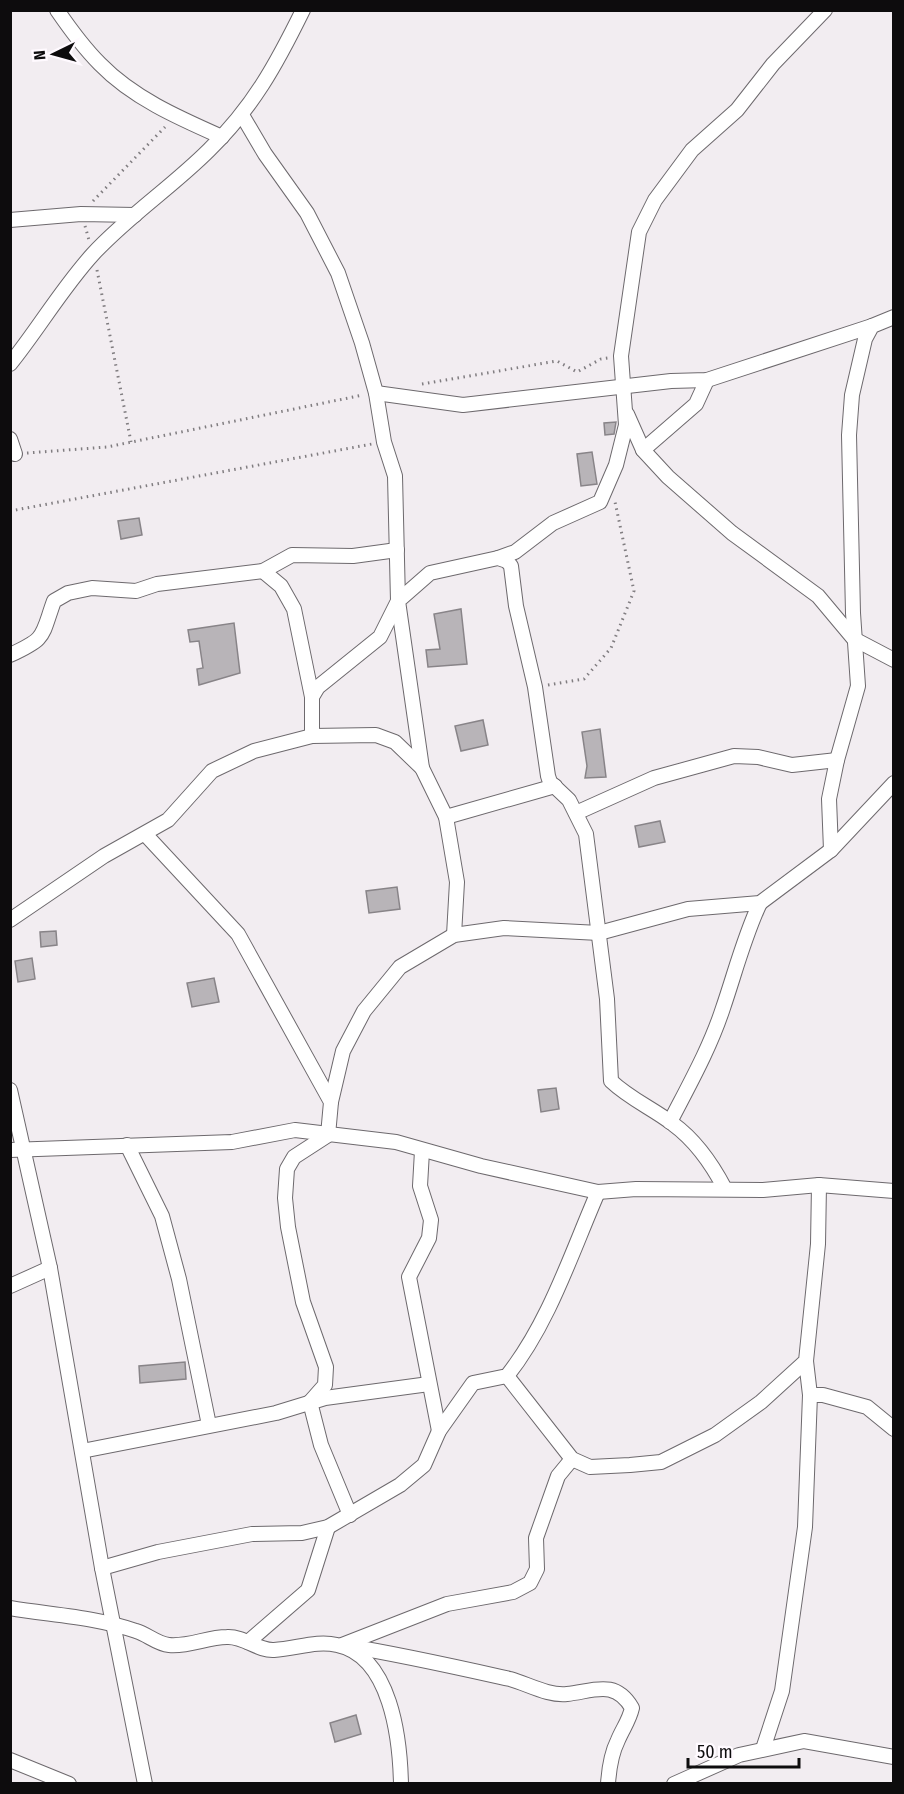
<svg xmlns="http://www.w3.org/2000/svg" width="904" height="1794" font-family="'Fira Sans Condensed',sans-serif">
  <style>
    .building { fill: #b8b4b8; stroke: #888488; stroke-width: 1.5 }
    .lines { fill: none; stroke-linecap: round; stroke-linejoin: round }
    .street-casing { stroke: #6d696d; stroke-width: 16 }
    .path { stroke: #807d80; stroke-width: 3; stroke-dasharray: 1.5 4.5; stroke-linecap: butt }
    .street { stroke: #fff; stroke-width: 14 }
  </style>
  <rect width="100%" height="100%" fill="#f2edf1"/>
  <g class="building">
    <polygon points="616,422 614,434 605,435 604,423"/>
    <polygon points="592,452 597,484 581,486 577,454"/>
    <polygon points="139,518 142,535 121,539 118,521"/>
    <polygon points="461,609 467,664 428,667 426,650 440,649 434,614"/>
    <polygon points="234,623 240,673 199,685 197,669 203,668 199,641 190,642 188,630"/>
    <polygon points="483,720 488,745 461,751 455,726"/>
    <polygon points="600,729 606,777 585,778 587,766 582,732"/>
    <polygon points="660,821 665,842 639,847 635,826"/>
    <polygon points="397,887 400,909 369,913 366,891"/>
    <polygon points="56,931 57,945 41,947 40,932"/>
    <polygon points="32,958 35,979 18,982 15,961"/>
    <polygon points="214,978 219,1002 192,1007 187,983"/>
    <polygon points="556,1088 559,1109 541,1112 538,1090"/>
    <polygon points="185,1362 186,1379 140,1383 139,1366"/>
    <polygon points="356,1715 361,1734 335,1742 330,1723"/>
  </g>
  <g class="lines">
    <defs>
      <g id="street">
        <path d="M57 10C70 29 84 48 100 64 133 98 179 118 222 137"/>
        <polyline points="242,115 265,154 307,213 338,273 362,343 376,393 384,442 395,476 398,601 380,637 318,687 312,697 312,736"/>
        <polyline points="10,220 81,214 135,215"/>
        <path d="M10 364C39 328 62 288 93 254 128 216 172 187 209 150 253 107 276 65 303 10"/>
        <polyline points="376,393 463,405 671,381 707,380 872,326"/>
        <polyline points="627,414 643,450 668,477 732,533 818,596 854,639 894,660"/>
        <polyline points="10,439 15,454"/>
        <polyline points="643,450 696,404 707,380"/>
        <polyline points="498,558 515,552 553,523 600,502 616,465 626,425 621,356 639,232 655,200 692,150 737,110 773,64 825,10"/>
        <polyline points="263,571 281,586 294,609 312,697"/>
        <path d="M10 655C47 638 41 637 54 601L68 593 92 588 136 591 157 584 263 571 292 555 353 556 397 550"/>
        <path d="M422 768 398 601 430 573 498 558 507 561 511 566 516 606 535 687 548 776 550 782 569 800 586 834 607 999 611 1081C630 1099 652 1108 673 1124 695 1140 713 1166 725 1189"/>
        <polyline points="576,813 654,778 734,756 758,757 792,765 837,760"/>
        <polyline points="446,817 555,786"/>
        <polyline points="145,834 238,934 331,1102 328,1135 294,1157 287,1169 285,1198 288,1227 303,1302 326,1367 325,1385 310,1402 321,1445 350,1515"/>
        <polyline points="831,850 829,799 837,760 858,686 853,613 849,435 852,395 865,339 872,326 894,317"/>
        <polyline points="10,920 104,856 168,820 212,771 254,751 312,736 376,735 395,742 422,768 446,817 457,882 454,935"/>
        <polyline points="10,1090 50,1268 102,1568 145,1784"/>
        <polyline points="331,1102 343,1051 364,1011 400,967 454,935 504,928 599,933 688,909 760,903 831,850 894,783"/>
        <path d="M670 1122C689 1085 710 1048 723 1008 735 973 744 937 760 903"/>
        <polyline points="127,1145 162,1216 179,1279 209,1425"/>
        <polyline points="10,1150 232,1142 295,1130 396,1142 481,1166 598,1192 636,1189 763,1190 819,1185 894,1191"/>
        <polyline points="422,1151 420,1186 431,1220 429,1238 409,1277 439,1431"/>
        <polyline points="10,1286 50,1268"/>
        <polyline points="507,1376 572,1459 590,1467 630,1465 661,1462 715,1435 761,1402 806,1361 818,1244 819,1185"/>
        <polyline points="810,1395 823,1395 867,1407 894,1429"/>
        <polyline points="82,1451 276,1413 325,1398 429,1384"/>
        <path d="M102 1568 158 1552 252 1534 302 1533 328 1527 400 1485 424 1465 439 1431 473 1383 507 1376C549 1323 571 1254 598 1192"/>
        <path d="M10 1608C51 1615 97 1617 136 1631 147 1634 157 1644 169 1645 189 1647 207 1637 227 1637 244 1636 258 1651 274 1650 296 1649 316 1640 337 1645 391 1656 400 1739 401 1784"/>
        <polyline points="248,1642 308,1590 328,1527"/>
        <polyline points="342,1645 447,1604 513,1592 530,1583 537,1569 536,1538 558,1476 572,1459"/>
        <path d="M348 1646C403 1655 456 1667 510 1679 528 1684 548 1696 567 1694 594 1691 615 1679 632 1708 629 1721 623 1728 618 1740 611 1754 609 1768 608 1784"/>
        <polyline points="763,1749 782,1691 805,1527 810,1395 806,1361"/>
        <polyline points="10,1760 69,1784"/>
        <polyline points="674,1784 739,1755 804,1741 894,1757"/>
      </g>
    </defs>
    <use href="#street" class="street-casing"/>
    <g class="path">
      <polyline points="93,201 165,127"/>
      <polyline points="85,226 89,240"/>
      <polyline points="97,270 131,442"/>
      <polyline points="422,384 557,361 577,372 601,359 608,358"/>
      <polyline points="27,453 107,447 363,395"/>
      <polyline points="10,511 372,444"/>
      <polyline points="548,685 584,679 611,648 634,591 615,502"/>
    </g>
    <use href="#street" class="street"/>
  </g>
  <rect width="904" height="1794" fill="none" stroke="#0d0c0d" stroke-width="24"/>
  <g transform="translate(54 54) rotate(265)" stroke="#fffaff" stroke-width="4.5" paint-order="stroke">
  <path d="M0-4.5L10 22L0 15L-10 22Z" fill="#0d0c0d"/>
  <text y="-9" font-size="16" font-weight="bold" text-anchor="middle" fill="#0d0c0d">N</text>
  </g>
  <path d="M688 1758v9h111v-9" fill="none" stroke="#0d0c0d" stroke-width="3"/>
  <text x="697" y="1758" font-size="18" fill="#0d0c0d" stroke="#fffaff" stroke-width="4.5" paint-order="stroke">50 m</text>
</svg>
